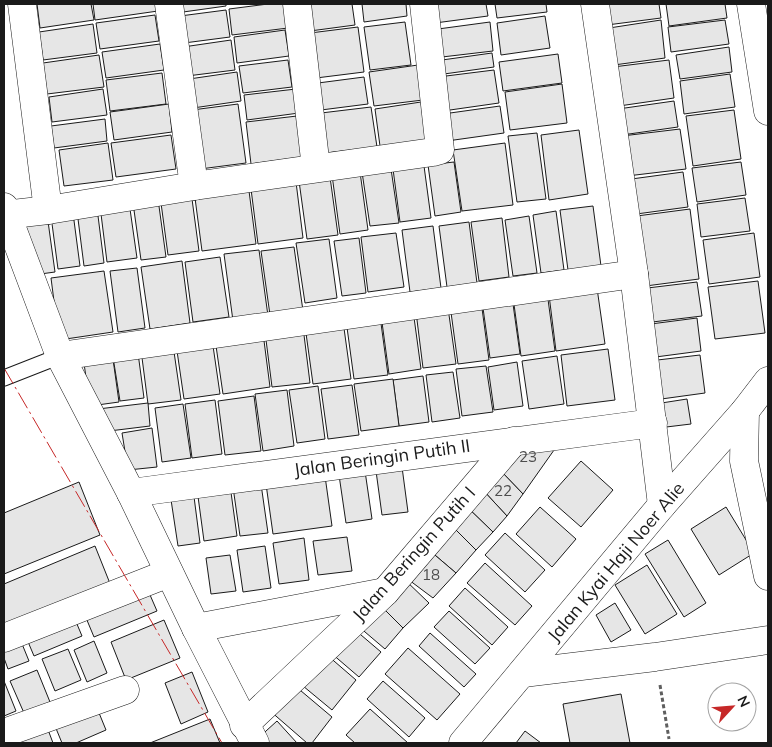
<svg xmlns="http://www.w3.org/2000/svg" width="772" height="747" font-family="Mulish,sans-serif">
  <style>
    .building { fill: #e6e6e6; stroke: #1a1a1a }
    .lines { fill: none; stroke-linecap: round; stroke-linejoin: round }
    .lane-casing { stroke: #1a1a1a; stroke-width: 17 }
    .street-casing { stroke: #1a1a1a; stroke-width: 29 }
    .secondary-casing { stroke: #1a1a1a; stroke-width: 29 }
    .path { stroke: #5f5f5f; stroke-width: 3; stroke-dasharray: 4 2.5; stroke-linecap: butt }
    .lane { stroke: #fff; stroke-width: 15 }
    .street { stroke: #fff; stroke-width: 28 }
    .secondary { stroke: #fff; stroke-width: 28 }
    .power { stroke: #c62828; stroke-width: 1; stroke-dasharray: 18 4 2.5 4; stroke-linecap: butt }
    .labels { text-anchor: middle; stroke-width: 4; stroke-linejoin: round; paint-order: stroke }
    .number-label { font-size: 15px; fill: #4d4d4d }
    .street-label { font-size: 18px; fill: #1a1a1a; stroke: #fff }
  </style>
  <rect width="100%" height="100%" fill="#fff"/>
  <g class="building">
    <polygon points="37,4 91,4 94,20 40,28"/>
    <polygon points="93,4 157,4 158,11 95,20"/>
    <polygon points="174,4 226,4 226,6 176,13"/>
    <polygon points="268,4 285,4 288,28 232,35 229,9"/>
    <polygon points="306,4 352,4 355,25 310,31"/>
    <polygon points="362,4 406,4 407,16 364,22"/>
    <polygon points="440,4 486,4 488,16 435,23 433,5"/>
    <polygon points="495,4 546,4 547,12 497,18"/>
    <polygon points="604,4 659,4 661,18 607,25"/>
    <polygon points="666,4 725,4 727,18 669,26"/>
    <polygon points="226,10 230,37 184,43 180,16"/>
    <polygon points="155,15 159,41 100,49 96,23"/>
    <polygon points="545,16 550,48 501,55 497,23"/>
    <polygon points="661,20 665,58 614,65 609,28"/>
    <polygon points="725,20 729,44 671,52 668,27"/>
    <polygon points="405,22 411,65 370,70 364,27"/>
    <polygon points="490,22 493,51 442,57 438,29"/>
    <polygon points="93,24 97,53 43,60 39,32"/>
    <polygon points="358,27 364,72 316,78 310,33"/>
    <polygon points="285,30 289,56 237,63 234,37"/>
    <polygon points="231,40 235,70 187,76 183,47"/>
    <polygon points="160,44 164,70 106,78 102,52"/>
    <polygon points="729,47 732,72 680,79 676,55"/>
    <polygon points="492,53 494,67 444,74 442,60"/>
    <polygon points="558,54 562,83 503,91 499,62"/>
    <polygon points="99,55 104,87 47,94 43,63"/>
    <polygon points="288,60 292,87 243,93 239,66"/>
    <polygon points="669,60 674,98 619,106 613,67"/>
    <polygon points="418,65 423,100 374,106 369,72"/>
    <polygon points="494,70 499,103 443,111 438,77"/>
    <polygon points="237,72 241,101 193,108 189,79"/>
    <polygon points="162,73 166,104 110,111 106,80"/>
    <polygon points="730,74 735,107 684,114 680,81"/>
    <polygon points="364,77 368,104 321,110 318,83"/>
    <polygon points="562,84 567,123 510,130 505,92"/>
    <polygon points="103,89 107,115 52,122 49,97"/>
    <polygon points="296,89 299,113 247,120 244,95"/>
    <polygon points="674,101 678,127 622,135 618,109"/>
    <polygon points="421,102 426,140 380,146 375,109"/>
    <polygon points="169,104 172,132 114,140 110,112"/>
    <polygon points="238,104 246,163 200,169 192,110"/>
    <polygon points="500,106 504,133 447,141 443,114"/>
    <polygon points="371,107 377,147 326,153 321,113"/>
    <polygon points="734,110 741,159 693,166 686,116"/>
    <polygon points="297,116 302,157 251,164 246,122"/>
    <polygon points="105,119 107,141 54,148 51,126"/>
    <polygon points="680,129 686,169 627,176 622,136"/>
    <polygon points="579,130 588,194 549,200 541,135"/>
    <polygon points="537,133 546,199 517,202 508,136"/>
    <polygon points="171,135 176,169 116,177 111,143"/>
    <polygon points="108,143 113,180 64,186 59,150"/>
    <polygon points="505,143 513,205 462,211 453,150"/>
    <polygon points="454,162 461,212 435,216 428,165"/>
    <polygon points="741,162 746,195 697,202 692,168"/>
    <polygon points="424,166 431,218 400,222 393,169"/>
    <polygon points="391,169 399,223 370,226 362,172"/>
    <polygon points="360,172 368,230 340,234 332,175"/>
    <polygon points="683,172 688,207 629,215 624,180"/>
    <polygon points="330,177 338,235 307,239 299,181"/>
    <polygon points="296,182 303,238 258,244 251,189"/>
    <polygon points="249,191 256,244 202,251 195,198"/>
    <polygon points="745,198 750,231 701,237 697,204"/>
    <polygon points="158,199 166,257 141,260 133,203"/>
    <polygon points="192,199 199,251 168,255 161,203"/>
    <polygon points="129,202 137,258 107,262 100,206"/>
    <polygon points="593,206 601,266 568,270 560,210"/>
    <polygon points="97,208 104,263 84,266 77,211"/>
    <polygon points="690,209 699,279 638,287 629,217"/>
    <polygon points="556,211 564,270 541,273 533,215"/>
    <polygon points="73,213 80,266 58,269 51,216"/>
    <polygon points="47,214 55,272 33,275 25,217"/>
    <polygon points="529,216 537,273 513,276 505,220"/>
    <polygon points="502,218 509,277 479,281 471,222"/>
    <polygon points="469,222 477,283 447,287 439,226"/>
    <polygon points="433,226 441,288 410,292 402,230"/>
    <polygon points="396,233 404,287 368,292 361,237"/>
    <polygon points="754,233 760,277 709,284 703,240"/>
    <polygon points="359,238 366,293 342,296 334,241"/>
    <polygon points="329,239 337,298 305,303 296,243"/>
    <polygon points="294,247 303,311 270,315 261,251"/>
    <polygon points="259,250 268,316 233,321 224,254"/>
    <polygon points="220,257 229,317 193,322 185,262"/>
    <polygon points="182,261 190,323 150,329 141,267"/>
    <polygon points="137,268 145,328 118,332 110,271"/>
    <polygon points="104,271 113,332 59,340 51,278"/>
    <polygon points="758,281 765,333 715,339 708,287"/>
    <polygon points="697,282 702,316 644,323 639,289"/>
    <polygon points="597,288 605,344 556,351 549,295"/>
    <polygon points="547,292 555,351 521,356 513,297"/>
    <polygon points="512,297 520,354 490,358 482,301"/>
    <polygon points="481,301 489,360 458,364 450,305"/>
    <polygon points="448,308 456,364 423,368 416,312"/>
    <polygon points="413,310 421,369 389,374 381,315"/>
    <polygon points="380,316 388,375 354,379 346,320"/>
    <polygon points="697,318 701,351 648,358 643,325"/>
    <polygon points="343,321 351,379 313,384 305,326"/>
    <polygon points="303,327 310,383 272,387 265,332"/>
    <polygon points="263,333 270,387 223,394 215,339"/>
    <polygon points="212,339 220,394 184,399 176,344"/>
    <polygon points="173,345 181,400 148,404 141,350"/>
    <polygon points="608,349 615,400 567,406 561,355"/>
    <polygon points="112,352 119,402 90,406 83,356"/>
    <polygon points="138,353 144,398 120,401 113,357"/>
    <polygon points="700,355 705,393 654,400 649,361"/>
    <polygon points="557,356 564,404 529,409 522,361"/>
    <polygon points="517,362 523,406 494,410 488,367"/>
    <polygon points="486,366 493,412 462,416 456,369"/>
    <polygon points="453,372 460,418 432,422 426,375"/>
    <polygon points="423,376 429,422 399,426 393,380"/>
    <polygon points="393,379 399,426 361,431 354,384"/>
    <polygon points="352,385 359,435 328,439 321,389"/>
    <polygon points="318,386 325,439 297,443 289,390"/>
    <polygon points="287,390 294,446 263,451 255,394"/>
    <polygon points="254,396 261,451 225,455 218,401"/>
    <polygon points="687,399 691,424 658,428 655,404"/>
    <polygon points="215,400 222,454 192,458 185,404"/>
    <polygon points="148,403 150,426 101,432 98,409"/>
    <polygon points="183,404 191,458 162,462 155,408"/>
    <polygon points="152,428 157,467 128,470 122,433"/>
    <polygon points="559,443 523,494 499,469 515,445"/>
    <polygon points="581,461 613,490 581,527 548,498"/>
    <polygon points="402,467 408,512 382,515 376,471"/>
    <polygon points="499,469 523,494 507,516 482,489"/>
    <polygon points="365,471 372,519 346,523 339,475"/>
    <polygon points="325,476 332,526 273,534 266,484"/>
    <polygon points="79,482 100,535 4,574 4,513"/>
    <polygon points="261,484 268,533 240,536 233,487"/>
    <polygon points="230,485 237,536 204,541 197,489"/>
    <polygon points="193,489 200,543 178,546 170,493"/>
    <polygon points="482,489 507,516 493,532 466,506"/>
    <polygon points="466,506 493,532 476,550 451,525"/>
    <polygon points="540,507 576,539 552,567 516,534"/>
    <polygon points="726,507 754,553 719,575 691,529"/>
    <polygon points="451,525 476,550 456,573 429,550"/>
    <polygon points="505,533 545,570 525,592 485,555"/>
    <polygon points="347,537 352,571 318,575 313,541"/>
    <polygon points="304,538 309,580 279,584 273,543"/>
    <polygon points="668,540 706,603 684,617 645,554"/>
    <polygon points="95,546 111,586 4,630 4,584"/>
    <polygon points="265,546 271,588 243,592 237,550"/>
    <polygon points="429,550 456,573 433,598 405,577"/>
    <polygon points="230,555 236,591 211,594 206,558"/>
    <polygon points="485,563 532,606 515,625 467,583"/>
    <polygon points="647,565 677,614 645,634 615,585"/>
    <polygon points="403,578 429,603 403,628 378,603"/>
    <polygon points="147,588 157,611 94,637 84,613"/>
    <polygon points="465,588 508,627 492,645 449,606"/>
    <polygon points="378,603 403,628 385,649 358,626"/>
    <polygon points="615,603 631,630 611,642 596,615"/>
    <polygon points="449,611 490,648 475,664 434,627"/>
    <polygon points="74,617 82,636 34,656 26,637"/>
    <polygon points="164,620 180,658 126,680 111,642"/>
    <polygon points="354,629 381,652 359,677 331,653"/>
    <polygon points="430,633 476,674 464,687 419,646"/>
    <polygon points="20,639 29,661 8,669 4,658 4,645"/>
    <polygon points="94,641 107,673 87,682 74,650"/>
    <polygon points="408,648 460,694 437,720 385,674"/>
    <polygon points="68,649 81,680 55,691 42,659"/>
    <polygon points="327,655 356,680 332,710 297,681"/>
    <polygon points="37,670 50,702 24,713 10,681"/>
    <polygon points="192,672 208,712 181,724 165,683"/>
    <polygon points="4,681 16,711 4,716"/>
    <polygon points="383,681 425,718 409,737 367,699"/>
    <polygon points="294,685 332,717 312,743 307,743 269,710"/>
    <polygon points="621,694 630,743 570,743 563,704"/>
    <polygon points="97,708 106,730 76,743 62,743 55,726"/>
    <polygon points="370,709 408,743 355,743 346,735"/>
    <polygon points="210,719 220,743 150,743"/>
    <polygon points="277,721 297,743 257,743 255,741"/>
    <polygon points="47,727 53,743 15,743"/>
    <polygon points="525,731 541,743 516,743"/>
  </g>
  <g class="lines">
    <defs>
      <polyline id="lane" points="4,378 60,356"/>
      <g id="street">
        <polyline points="22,4 48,210"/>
        <polyline points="169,4 194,186"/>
        <polyline points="297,4 316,168"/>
        <polyline points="595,4 634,274 662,505"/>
        <polyline points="751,4 768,111"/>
        <polyline points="4,207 60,356 131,493 196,628 255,743"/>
        <polyline points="4,215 48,210 194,186 433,152 440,150 424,4"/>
        <polyline points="60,356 634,274"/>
        <polyline points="745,411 744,461 768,576"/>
        <polyline points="131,493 653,423"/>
        <polyline points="196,628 385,592"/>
        <polyline points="4,638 169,573"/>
        <polyline points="523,673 655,657 768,640"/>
        <polyline points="244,725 385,592 514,441"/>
        <polyline points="4,733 125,690"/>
      </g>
      <polyline id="secondary" points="463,743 662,505 745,411 768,381"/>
    </defs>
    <use href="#lane" class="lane-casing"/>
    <use href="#street" class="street-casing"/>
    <use href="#secondary" class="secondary-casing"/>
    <polyline class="path" points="660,685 669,739"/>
    <use href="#lane" class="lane"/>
    <use href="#street" class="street"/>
    <use href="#secondary" class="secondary"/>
    <polyline class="power" points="4,368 222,743"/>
  </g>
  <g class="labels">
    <g class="number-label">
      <text x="528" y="462">23</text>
      <text x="503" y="496">22</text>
      <text x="431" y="580">18</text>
    </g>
    <g class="street-label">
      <text transform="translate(382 458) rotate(-8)" y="6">Jalan Beringin Putih II</text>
      <text transform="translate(414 554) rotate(-48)" y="6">Jalan Beringin Putih I</text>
      <text transform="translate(616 562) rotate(-50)" y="6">Jalan Kyai Haji Noer Alie</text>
    </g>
  </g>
  <rect width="772" height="747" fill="none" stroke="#1a1a1a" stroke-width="10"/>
  <g transform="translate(732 707) rotate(64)"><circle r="24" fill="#ffffff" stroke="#a3a3a3"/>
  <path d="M0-4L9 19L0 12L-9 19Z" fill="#c62828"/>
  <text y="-8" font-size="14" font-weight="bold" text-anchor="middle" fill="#1a1a1a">N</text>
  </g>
</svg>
